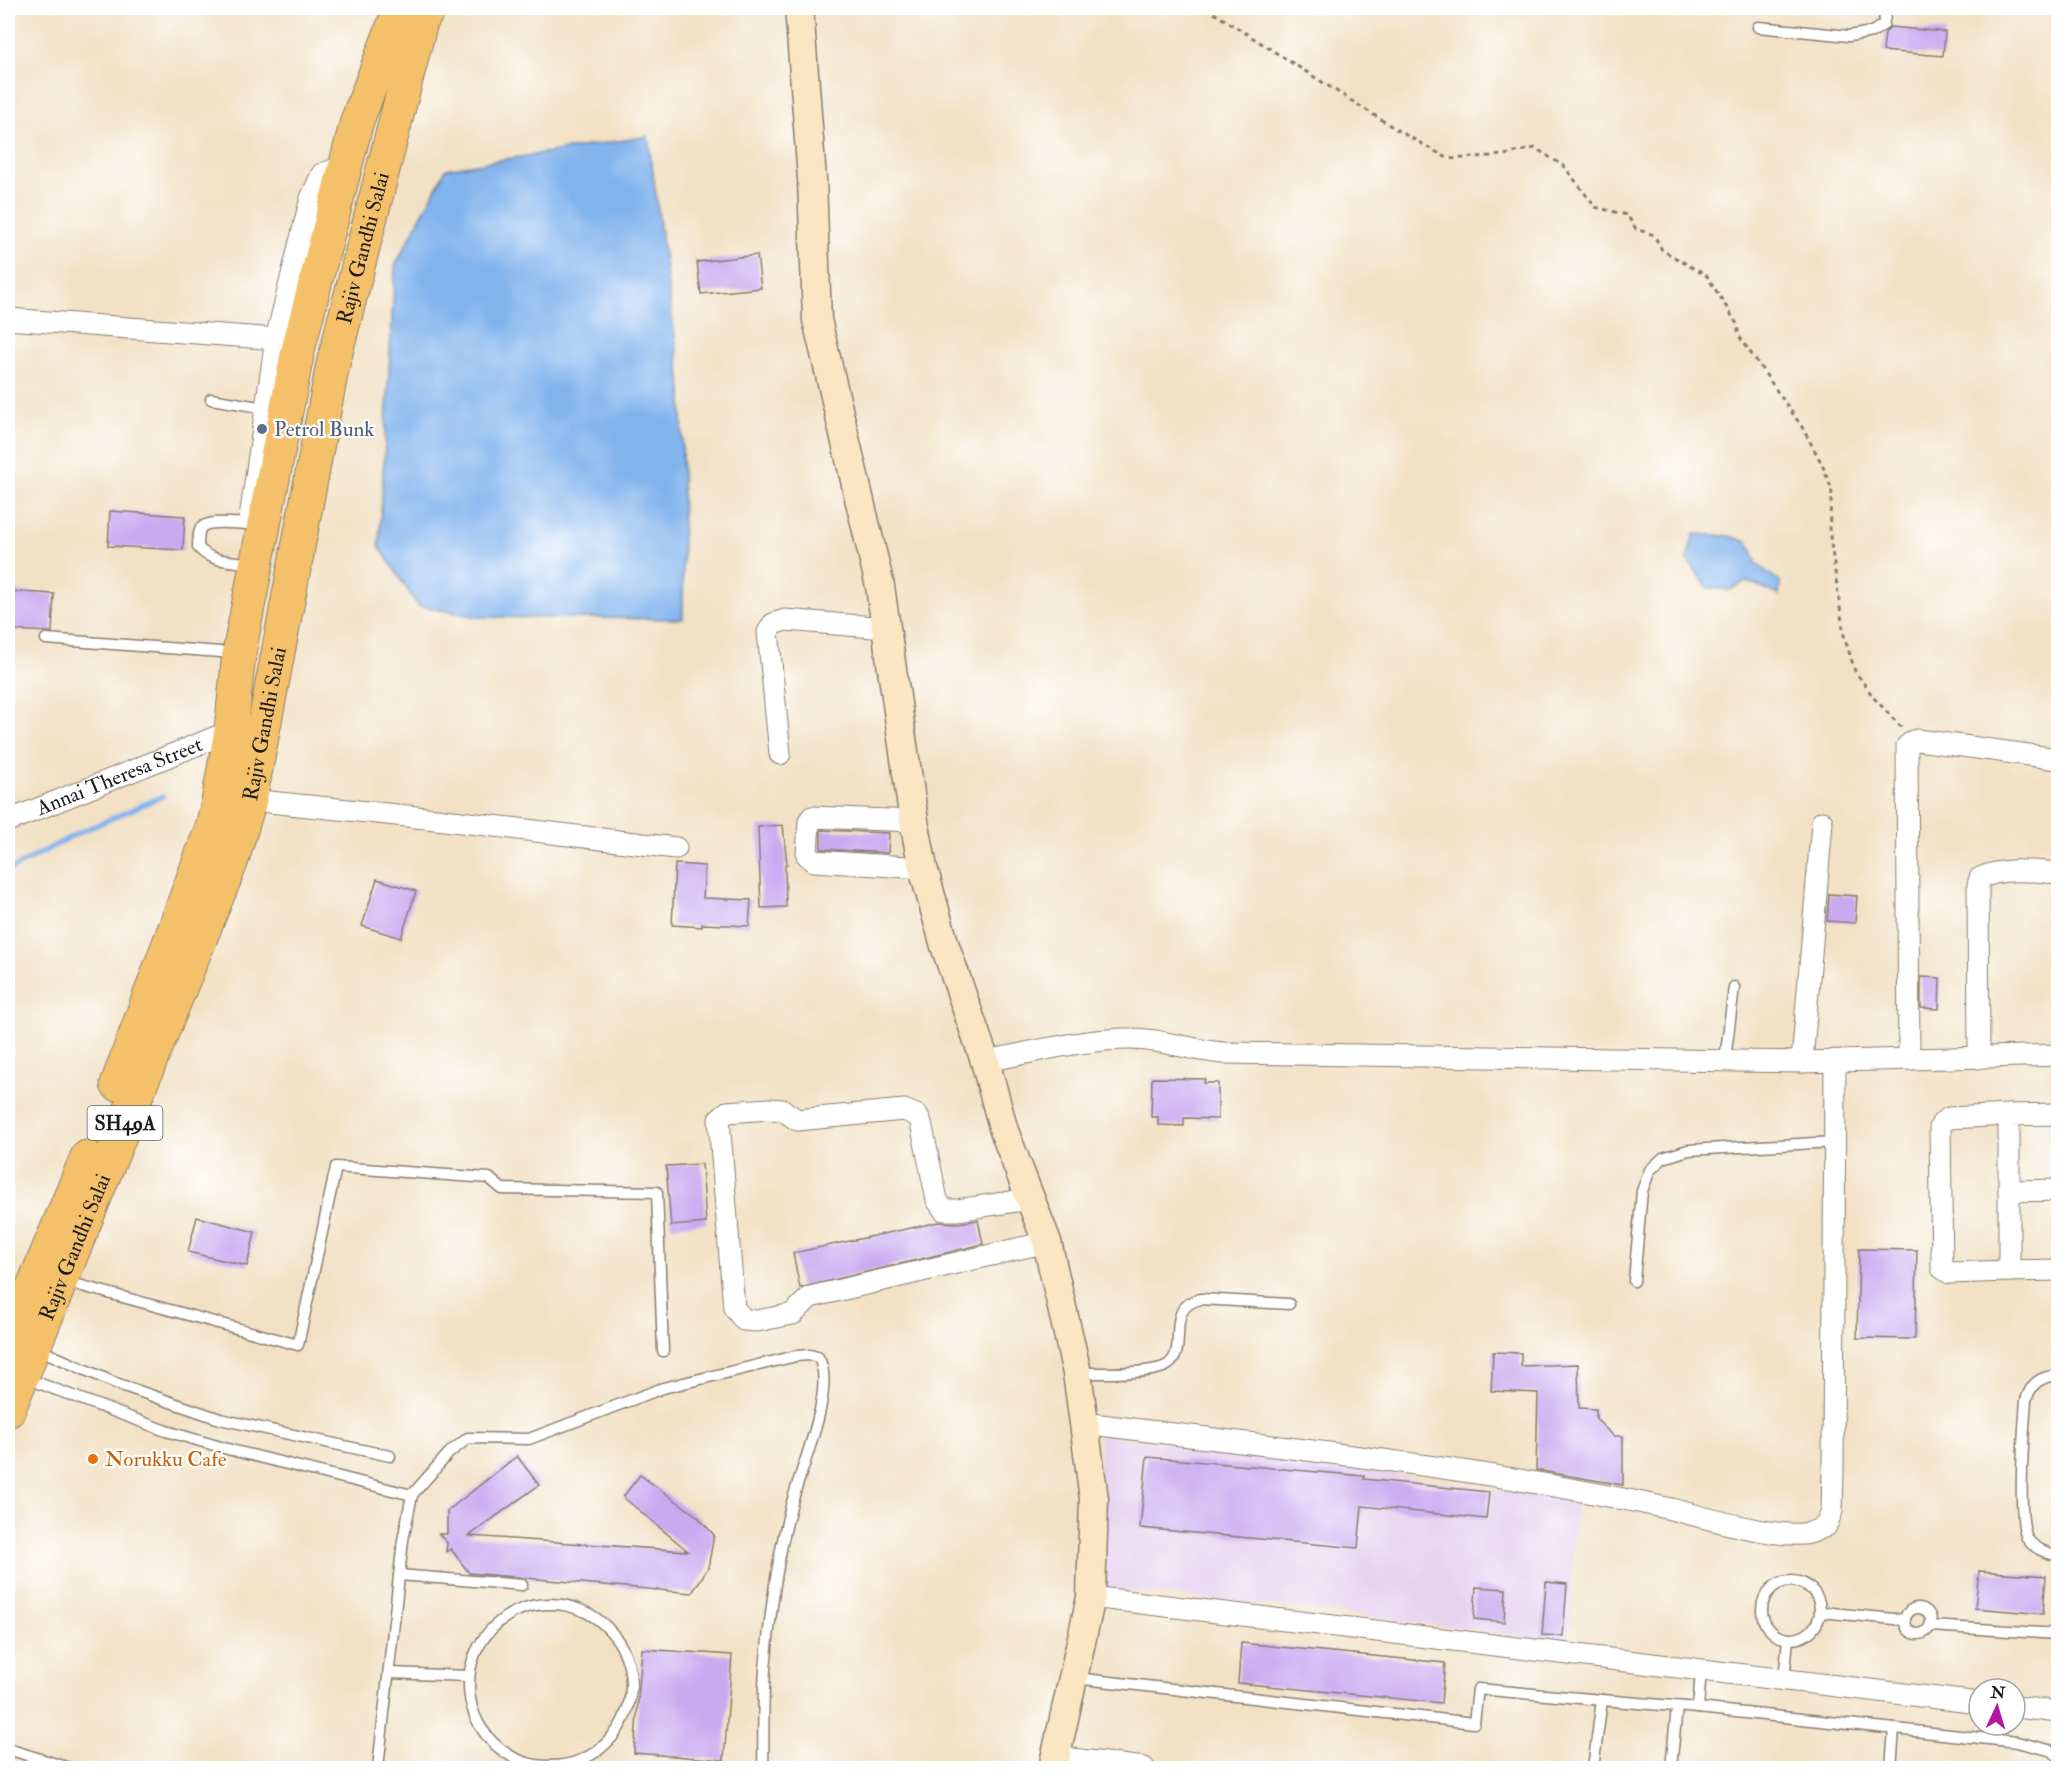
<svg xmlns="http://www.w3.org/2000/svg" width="2066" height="1776" font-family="'IM FELL Double Pica',serif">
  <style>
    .built { fill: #e7d2ef }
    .water { fill: #81b3ed; stroke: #4e6884; stroke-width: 1.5 }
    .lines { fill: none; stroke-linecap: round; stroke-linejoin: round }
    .stream { stroke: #81b3ed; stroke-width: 5 }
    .building { fill: #c9a9f0 }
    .lane-casing { stroke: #877e70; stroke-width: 13 }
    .street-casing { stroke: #877e70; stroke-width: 23 }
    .secondary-casing { stroke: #877e70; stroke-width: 31 }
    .primary-casing { stroke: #877e70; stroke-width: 35 }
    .path { stroke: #877e70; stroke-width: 3; stroke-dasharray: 4.5 4.5; stroke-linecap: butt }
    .lane { stroke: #fff; stroke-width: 10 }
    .street { stroke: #fff; stroke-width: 21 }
    .secondary { stroke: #fbe6c4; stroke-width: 28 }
    .primary { stroke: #f4c16b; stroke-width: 33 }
    .service-dot { fill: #5c6f8a; stroke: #fff; stroke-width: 2 }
    .food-dot { fill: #e8710a; stroke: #fff; stroke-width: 2 }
    .labels { text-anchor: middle; stroke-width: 4.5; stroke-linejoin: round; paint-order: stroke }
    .shield { fill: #fff; stroke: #606060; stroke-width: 1.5 }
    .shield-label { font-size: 20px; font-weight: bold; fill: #1c1c1c }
    .street-label { font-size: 21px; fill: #1c1c1c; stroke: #fff }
    .service-label { font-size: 21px; fill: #4e5e75; stroke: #fff; text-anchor: start }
    .food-label { font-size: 21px; fill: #c56008; stroke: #fff; text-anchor: start }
  </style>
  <rect width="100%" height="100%" fill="#fff"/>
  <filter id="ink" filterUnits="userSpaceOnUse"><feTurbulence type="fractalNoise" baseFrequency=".0167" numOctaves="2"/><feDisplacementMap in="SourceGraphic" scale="12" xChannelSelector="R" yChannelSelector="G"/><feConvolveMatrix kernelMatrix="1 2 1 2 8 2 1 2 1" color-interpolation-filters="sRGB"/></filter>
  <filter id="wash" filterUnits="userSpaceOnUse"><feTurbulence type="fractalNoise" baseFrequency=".008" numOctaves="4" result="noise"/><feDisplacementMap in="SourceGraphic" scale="24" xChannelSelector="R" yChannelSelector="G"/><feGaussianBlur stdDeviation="1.35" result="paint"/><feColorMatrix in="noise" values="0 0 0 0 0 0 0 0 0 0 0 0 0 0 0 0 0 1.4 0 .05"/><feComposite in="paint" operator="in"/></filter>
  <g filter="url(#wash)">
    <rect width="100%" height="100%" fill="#f2e1c5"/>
    <polygon class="built" points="1099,1435 1319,1463 1576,1502 1569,1642 1340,1613 1102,1588"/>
    <g class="water">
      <polygon points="648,136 682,389 683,619 478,617 418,606 379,546 395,266 446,169"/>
      <polygon points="1694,534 1728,536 1748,542 1757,564 1780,582 1779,595 1746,581 1730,590 1708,588 1687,559"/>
    </g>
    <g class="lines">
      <polyline class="stream" points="8,871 78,833 163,796"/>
    </g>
    <g id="blocks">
      <g class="building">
        <polygon points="1890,27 1945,32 1943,56 1883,51 1885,33"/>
        <polygon points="757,255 761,288 701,294 697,262"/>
        <polygon points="110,511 185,516 183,550 108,546"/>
        <polygon points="8,591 54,594 52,632 8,630"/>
        <polygon points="783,825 787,864 785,865 786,907 761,908 758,827"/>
        <polygon points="821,830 889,833 888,853 821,849"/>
        <polygon points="675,864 705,866 703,898 751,900 749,926 702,924 702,927 672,925"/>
        <polygon points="377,879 416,891 401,938 362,926"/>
        <polygon points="1829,894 1857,896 1855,923 1827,921"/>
        <polygon points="1921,977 1940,978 1939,1009 1921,1008"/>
        <polygon points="1152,1078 1205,1079 1204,1083 1218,1083 1218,1119 1184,1118 1184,1126 1158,1125 1158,1117 1151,1117"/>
        <polygon points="702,1164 706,1223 671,1226 666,1166"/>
        <polygon points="197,1217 255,1232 247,1266 188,1252"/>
        <polygon points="978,1220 983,1244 800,1288 793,1253 939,1222 957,1223"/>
        <polygon points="1859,1249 1917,1250 1915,1339 1857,1338"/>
        <polygon points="1493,1352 1521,1353 1521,1366 1578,1364 1579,1408 1596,1409 1596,1419 1604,1427 1614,1436 1623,1436 1623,1485 1536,1470 1538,1393 1491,1391"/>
        <polygon points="517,1456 539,1485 469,1536 688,1551 623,1497 640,1475 697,1516 714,1535 708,1568 692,1593 469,1573 451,1549 446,1552 447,1543 439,1534 447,1534 447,1511"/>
        <polygon points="1147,1457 1364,1476 1364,1479 1489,1492 1486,1519 1362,1506 1358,1548 1140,1528"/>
        <polygon points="1979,1571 2046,1576 2043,1614 1975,1608"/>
        <polygon points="1546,1582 1567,1584 1563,1636 1542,1635"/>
        <polygon points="1476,1587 1506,1589 1504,1622 1474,1619"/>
        <polygon points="1241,1643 1445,1663 1441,1703 1238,1683"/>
        <polygon points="642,1649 732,1655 724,1760 634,1753"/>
      </g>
    </g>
  </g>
  <g filter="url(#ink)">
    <use href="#blocks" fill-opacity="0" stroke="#877e70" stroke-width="1.5"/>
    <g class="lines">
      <defs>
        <g id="lane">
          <polyline points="1758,27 1849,36 1872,32 1883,25 1887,8"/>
          <polyline points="211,399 266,408"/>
          <path d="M248 563C231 561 209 562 198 547 198 541 198 532 201 528 208 519 239 524 250 524"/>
          <polyline points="46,639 234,653"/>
          <polyline points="1725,1060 1734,987"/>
          <polyline points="64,1281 298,1345 336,1167 489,1178 502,1189 657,1192 663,1351"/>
          <polyline points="1634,1281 1642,1191 1650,1170 1663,1158 1688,1150 1835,1142"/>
          <polyline points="38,1349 115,1383 220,1419 390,1456"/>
          <path d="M1077 1373C1096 1373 1156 1375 1169 1364 1189 1348 1163 1307 1201 1299L1289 1304"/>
          <path d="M2058 1375C2040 1377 2032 1382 2026 1400 2024 1426 2017 1517 2027 1538 2033 1549 2048 1553 2058 1556"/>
          <polyline points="25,1378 166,1431 231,1450 412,1495"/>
          <polyline points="399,1575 522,1585"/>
          <circle cx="1791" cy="1610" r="29"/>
          <circle cx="550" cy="1685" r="81"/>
          <circle cx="1918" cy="1621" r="13"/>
          <polyline points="1821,1612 1905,1620"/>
          <polyline points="1931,1626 2058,1634"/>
          <polyline points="390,1673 468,1676"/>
          <polyline points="1075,1678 1474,1723 1478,1689 1602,1700"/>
          <polyline points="1784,1680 1788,1639"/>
          <polyline points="1698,1708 1701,1671"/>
          <polyline points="8,1749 69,1768"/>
          <path d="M378 1768 403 1540 412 1495 449 1453 468 1438 529 1439 663 1388 796 1356 810 1355 818 1357C836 1384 805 1459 796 1489 780 1540 771 1605 766 1659 762 1695 764 1732 763 1768"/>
          <polyline points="1593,1768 1602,1700 1698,1708 2017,1742 2053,1751 2058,1756"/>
          <polyline points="1671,1768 1677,1707"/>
          <polyline points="1891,1768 1894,1729"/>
        </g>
        <g id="street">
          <polyline points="8,319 276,339"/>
          <polyline points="250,518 276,339 311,198 322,174 345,166"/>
          <polyline points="780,754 768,632 773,624 785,620 886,628"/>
          <polyline points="250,800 436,819 676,848"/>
          <path id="s1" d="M8 821 231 731"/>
          <polyline points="914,821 812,817 809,821 807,855 814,861 923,868"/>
          <path d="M1979 1058 1978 885 1980 878C2003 867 2034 871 2058 873"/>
          <polyline points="1909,1059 1907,746 1913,741 1918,740 2058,759"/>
          <path d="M985 1061C1030 1053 1087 1038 1132 1039 1163 1039 1192 1051 1223 1053L1802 1062 2058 1055"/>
          <polyline points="1802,1062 1822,822"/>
          <polyline points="2058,1114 2009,1115 2009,1271 2058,1270"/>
          <polyline points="2009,1191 2058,1190"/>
          <polyline points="1030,1199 957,1210 944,1210 937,1200 921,1123 918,1116 904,1110 797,1120 783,1110 769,1109 727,1112 719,1119 734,1308 744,1320 757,1321 793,1314 810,1297 1047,1242"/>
          <polyline points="2009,1271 1949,1273 1942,1268 1940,1127 1943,1122 1949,1118 2009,1115"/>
          <path d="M1084 1423C1280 1448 1478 1466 1671 1509 1703 1517 1780 1540 1809 1533 1815 1532 1820 1528 1826 1526L1832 1511 1833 1472 1835 1060"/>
          <polyline points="1091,1597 1979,1703"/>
          <polyline points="2015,1707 2058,1712"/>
          <polyline points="1057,1757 1144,1768"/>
        </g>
        <polyline id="secondary" points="799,8 812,179 817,320 880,586 914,821 923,868 945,946 985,1061 1004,1131 1047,1242 1077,1373 1084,1423 1094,1499 1091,1597 1053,1768"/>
        <g id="primary">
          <polyline points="117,1084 212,827 218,802 231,731 239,653 298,350 357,121 400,8"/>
          <polyline points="8,1346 87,1157"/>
          <path id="s2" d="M8 1411 231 863 250 800 333 364 421 22 429 8"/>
        </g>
      </defs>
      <use href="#lane" class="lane-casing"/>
      <use href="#street" class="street-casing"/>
      <use href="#secondary" class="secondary-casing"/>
      <use href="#primary" class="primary-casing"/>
      <polyline class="path" points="1206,8 1399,131 1449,159 1504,155 1535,148 1564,166 1595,207 1627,215 1636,229 1654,235 1662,250 1707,276 1737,324 1739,336 1802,427 1822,464 1832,490 1829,529 1844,636 1855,671 1874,698 1901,727"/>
      <use href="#lane" class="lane"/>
      <use href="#street" class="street"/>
      <use href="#secondary" class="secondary"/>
      <use href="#primary" class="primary"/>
    </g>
  </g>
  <circle class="service-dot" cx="262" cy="429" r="6"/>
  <circle class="food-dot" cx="93" cy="1459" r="6"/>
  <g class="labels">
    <rect class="shield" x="87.5" y="1106" width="75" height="34" rx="4.5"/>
    <g class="shield-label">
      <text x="125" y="1130">SH49A</text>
    </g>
    <g class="street-label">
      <text dy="7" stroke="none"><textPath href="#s2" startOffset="1221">Rajiv Gandhi Salai</textPath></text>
      <text dy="7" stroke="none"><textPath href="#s2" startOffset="735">Rajiv Gandhi Salai</textPath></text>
      <text dy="7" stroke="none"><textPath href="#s1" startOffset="120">Annai Theresa Street</textPath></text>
      <text dy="7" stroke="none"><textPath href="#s2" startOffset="177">Rajiv Gandhi Salai</textPath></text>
    </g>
    <g class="service-label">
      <text x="274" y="436">Petrol Bunk</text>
    </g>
    <g class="food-label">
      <text x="105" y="1466">Norukku Cafe</text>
    </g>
  </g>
  <rect width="2066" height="1776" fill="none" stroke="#fff" stroke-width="30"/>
  <g transform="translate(1997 1707) rotate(4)"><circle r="28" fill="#ffffff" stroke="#a4a4a4" stroke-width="1.5"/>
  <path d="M0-4.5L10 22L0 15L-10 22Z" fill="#b5179e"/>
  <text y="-9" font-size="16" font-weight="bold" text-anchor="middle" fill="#1c1c1c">N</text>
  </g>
</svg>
